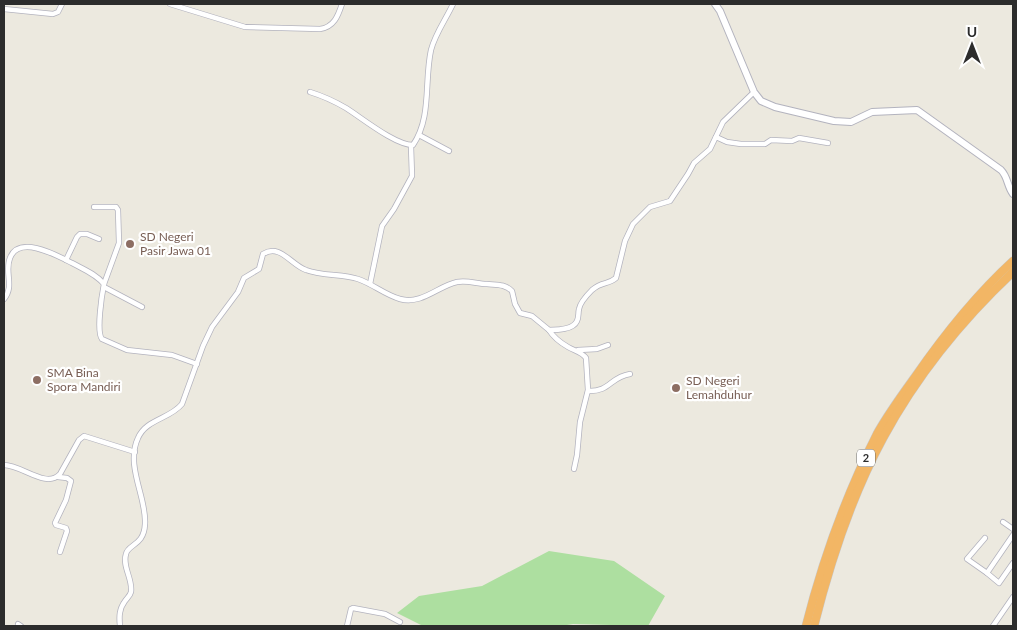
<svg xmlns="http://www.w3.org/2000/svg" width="1017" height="630" font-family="Lato,sans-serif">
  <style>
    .green { fill: #addfa0 }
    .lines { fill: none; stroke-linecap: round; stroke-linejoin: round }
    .street-casing { stroke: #b3b3be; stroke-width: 6 }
    .secondary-casing { stroke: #b3b3be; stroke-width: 8 }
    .highway-casing { stroke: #c8c8c8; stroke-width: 9 }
    .street { stroke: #fff; stroke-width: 4.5 }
    .secondary { stroke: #fff; stroke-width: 6 }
    .highway { stroke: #f2b665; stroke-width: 8 }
    .education-dot { fill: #8d6e63; stroke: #fff; stroke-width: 2 }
    .labels { text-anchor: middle; stroke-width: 4.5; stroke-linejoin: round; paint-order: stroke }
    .shield { fill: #fff; stroke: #6b6b6b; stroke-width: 1 }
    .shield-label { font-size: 11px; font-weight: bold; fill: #2c2c2c }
    .education-label { font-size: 12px; fill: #785e54; stroke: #fff; text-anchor: start }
  </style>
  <rect width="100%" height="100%" fill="#ece9df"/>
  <polygon class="green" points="549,551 614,561 665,596 648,626 573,624 561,626 423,626 397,613 419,596 482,586"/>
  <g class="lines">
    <defs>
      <g id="street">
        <path d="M170 4 245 27 320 29C334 27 338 16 342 4"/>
        <polyline points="4,9 53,14 58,12 62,4"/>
        <path d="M310 92C323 96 334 101 346 108 362 118 395 145 413 145 432 117 424 82 431 50 435 34 446 19 453 4"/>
        <polyline points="419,135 449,151"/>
        <polyline points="716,137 727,142 741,144 765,144 771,140 792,141 799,138 828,143"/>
        <polyline points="94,207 116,207 118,210 119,243 104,284"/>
        <polyline points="66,260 77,237 80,234 87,234 99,239"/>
        <polyline points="370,284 382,226 394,209 412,176 411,146"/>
        <polyline points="104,287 142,307"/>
        <path d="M4 299C15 286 4 272 10 258 19 234 58 256 72 263 83 269 96 274 104 284 102 294 96 332 102 339L127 350 172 355 197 364"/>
        <path d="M549 330C554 338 561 343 568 347 575 351 582 352 586 358L588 390 580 422 577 455 574 469"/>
        <polyline points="578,350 597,349 608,345"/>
        <path d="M588 391C610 392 610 377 630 374"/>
        <path d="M4 465C22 465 46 489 60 474L79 440 84 436 135 452"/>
        <polyline points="58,477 67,478 71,481 66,500 55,523 56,525 66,528 67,531 60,552"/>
        <polyline points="1003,522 1013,529"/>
        <polyline points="985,538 967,559 987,573 1013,535"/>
        <polyline points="987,573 999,583 1013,563"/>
        <polyline points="18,624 21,626"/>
        <path d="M120 626C119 617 119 609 125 601 127 598 130 596 131 592 133 579 122 567 126 554 128 544 144 546 145 524 147 498 125 466 138 438 146 419 170 419 182 404L203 346 212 327 238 292 244 278 259 269 263 254C280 243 291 265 306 270 322 276 342 274 358 279 373 284 385 295 400 299 422 305 438 286 457 282 468 280 477 284 487 284 497 285 505 284 512 291L515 304 520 313 532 316 549 330C557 330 573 330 577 321 579 317 578 313 579 309 580 303 587 295 592 290 602 281 608 285 616 278L625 241 633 224 650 207 670 201 688 174 694 163 710 149 723 122 754 92"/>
        <polyline points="347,626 351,609 353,608 385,614 400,622"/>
        <polyline points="993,626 1013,597"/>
      </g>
      <path id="secondary" d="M715 4 720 11 754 92 761 101 775 107 834 121 851 122 872 112 917 110 1001 170C1008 177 1007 186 1013 194"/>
      <g id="highway">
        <path d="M806 626C823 559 846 495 877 434 888 414 902 395 915 377 944 335 976 295 1013 261"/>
        <path d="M814 626C830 562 851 497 883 438 916 377 963 319 1013 272"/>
      </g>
    </defs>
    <use href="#street" class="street-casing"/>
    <use href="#secondary" class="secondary-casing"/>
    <use href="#highway" class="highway-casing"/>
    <use href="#street" class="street"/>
    <use href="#secondary" class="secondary"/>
    <use href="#highway" class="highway"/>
  </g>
  <g class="education-dot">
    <circle cx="130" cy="244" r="5"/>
    <circle cx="37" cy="380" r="5"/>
    <circle cx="676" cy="388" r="5"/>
  </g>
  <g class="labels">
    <rect class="shield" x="857" y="449.5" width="18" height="17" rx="4"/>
    <g class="shield-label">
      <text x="866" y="462">2</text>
    </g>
    <g class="education-label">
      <text x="140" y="241">SD Negeri<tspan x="140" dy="14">Pasir Jawa 01</tspan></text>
      <text x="47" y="377">SMA Bina<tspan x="47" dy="14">Spora Mandiri</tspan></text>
      <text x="686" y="385">SD Negeri<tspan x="686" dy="14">Lemahduhur</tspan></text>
    </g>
  </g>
  <rect width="1017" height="630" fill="none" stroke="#2c2c2c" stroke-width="10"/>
  <g transform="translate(972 45)" stroke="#ffffff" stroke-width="4" paint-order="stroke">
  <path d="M0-4L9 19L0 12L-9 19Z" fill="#2c2c2c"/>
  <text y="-8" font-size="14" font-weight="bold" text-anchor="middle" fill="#2c2c2c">U</text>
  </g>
</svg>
